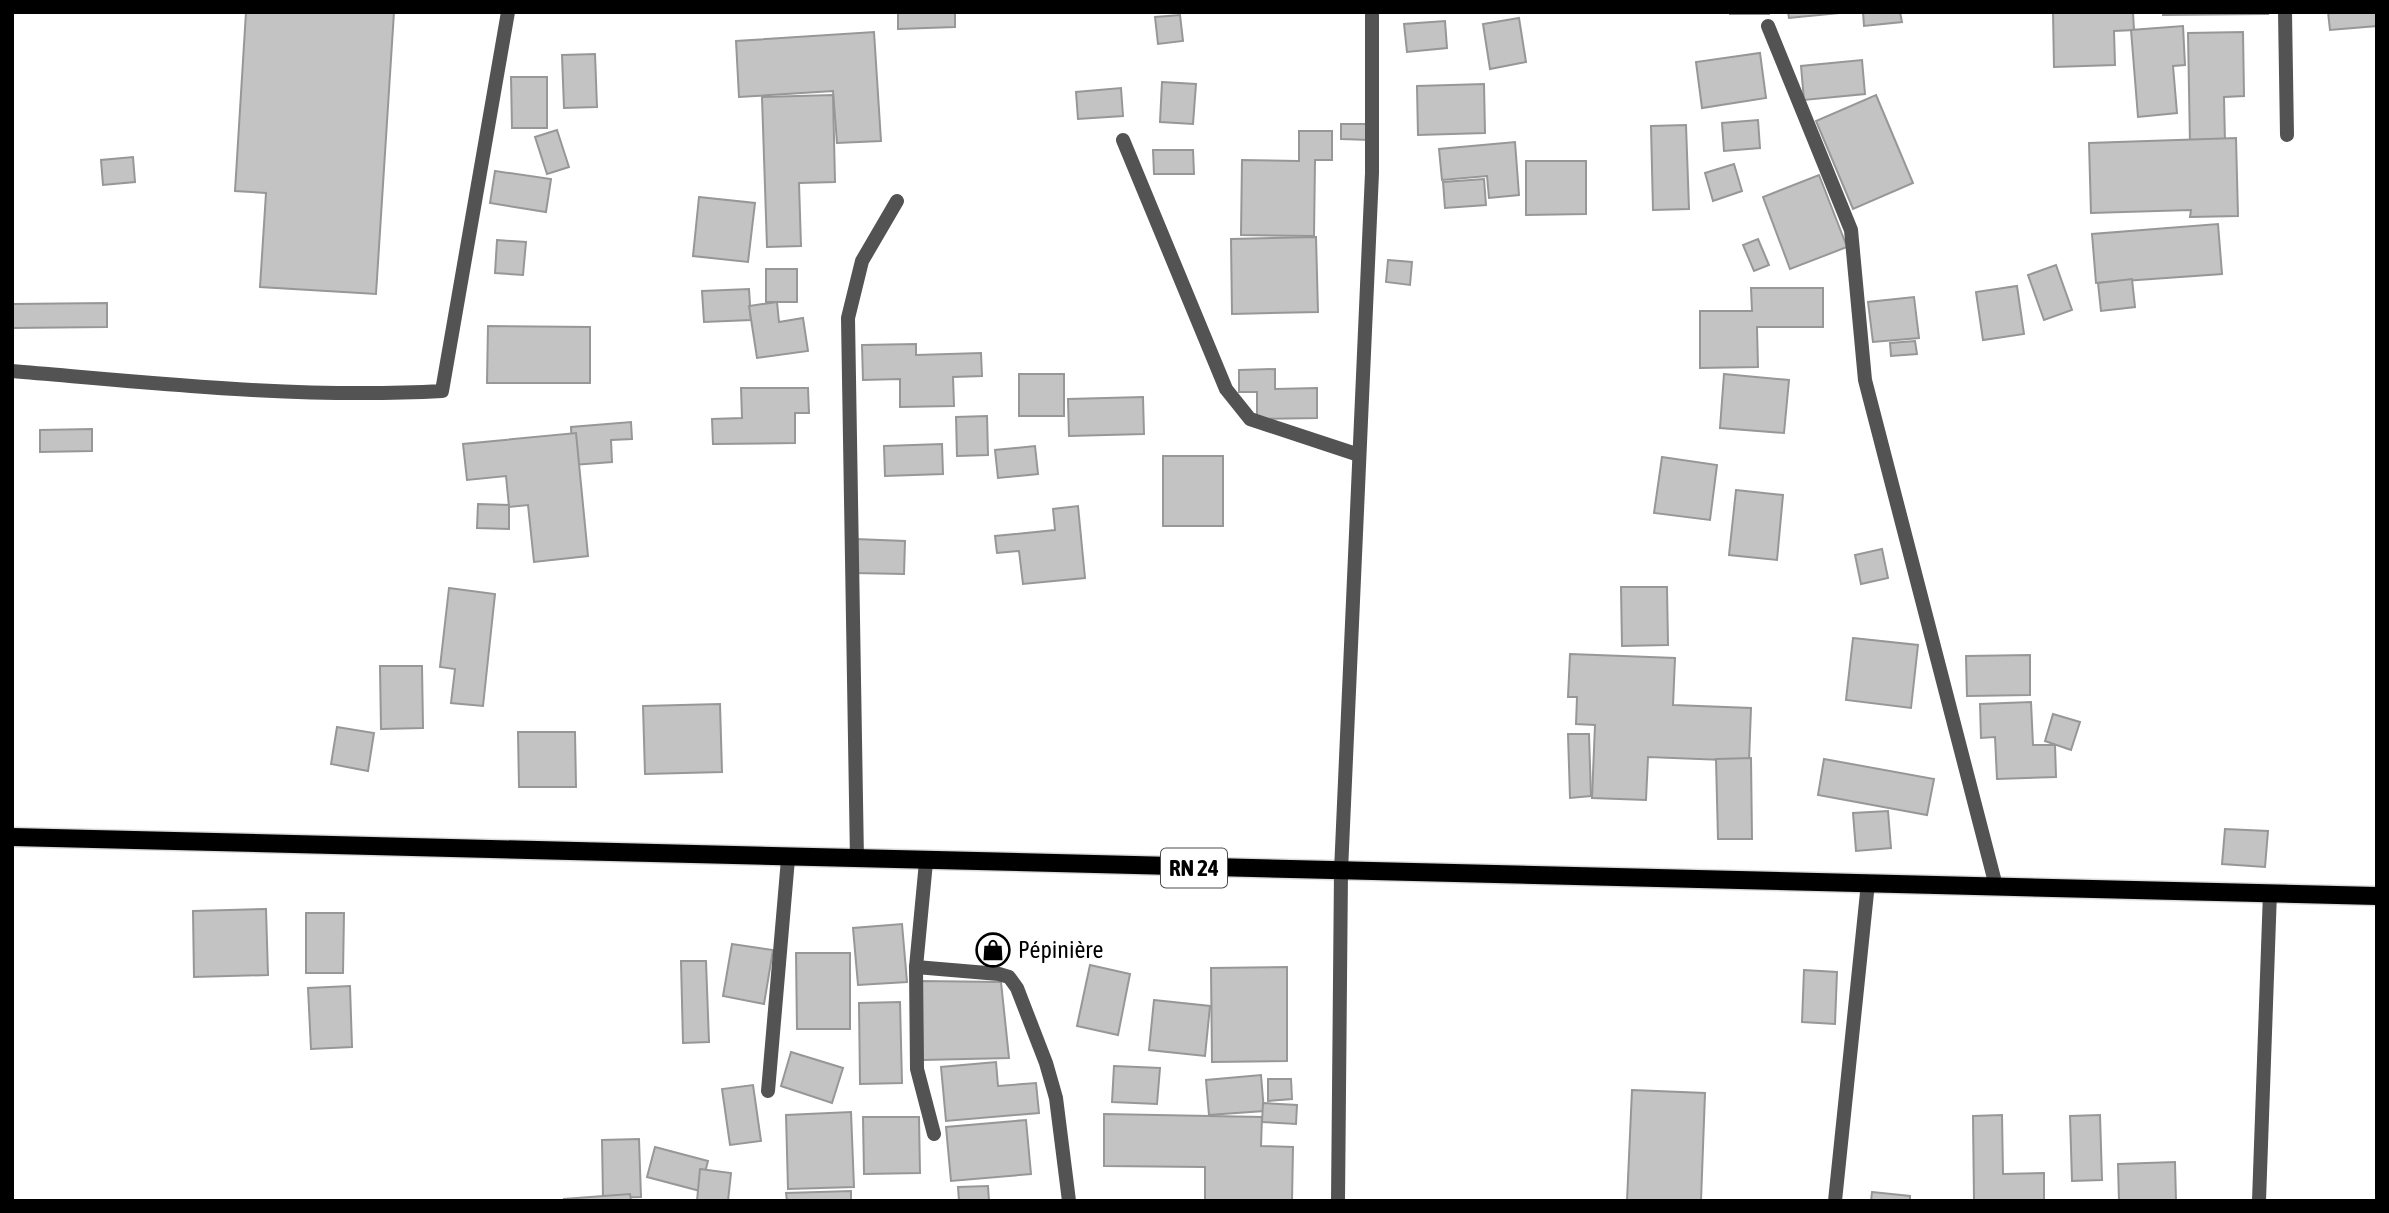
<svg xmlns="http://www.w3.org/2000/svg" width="2389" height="1213" font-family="'Asap Condensed',sans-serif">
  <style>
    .building { fill: #c3c3c3; stroke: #979797; stroke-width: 2 }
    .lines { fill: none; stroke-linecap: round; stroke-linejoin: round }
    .primary-casing { stroke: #dbdbdb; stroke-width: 21 }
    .minor { stroke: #535353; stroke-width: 14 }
    .primary { stroke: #000; stroke-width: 18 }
    .labels { text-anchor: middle; stroke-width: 5; stroke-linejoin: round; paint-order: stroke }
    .shield { fill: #fff; stroke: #4c4c4c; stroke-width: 2 }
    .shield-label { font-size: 23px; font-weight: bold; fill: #000 }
    .poi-label { font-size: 24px; fill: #000; stroke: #fff; text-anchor: start }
  </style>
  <rect width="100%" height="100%" fill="#fff"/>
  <g class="building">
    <polygon points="246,12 394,12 376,294 260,287 266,193 235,191"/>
    <polygon points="898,12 955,12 955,27 898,29"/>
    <rect x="1730" y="12" width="39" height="2"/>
    <polygon points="1788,12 1850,12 1789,18"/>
    <polygon points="1863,12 1900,12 1902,22 1864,26"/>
    <polygon points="2053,12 2133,12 2134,30 2114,31 2115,65 2054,67"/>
    <polygon points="2163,12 2268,12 2268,14 2163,15"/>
    <polygon points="2328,12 2377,12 2377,26 2330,30"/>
    <polygon points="1180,15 1183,41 1158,44 1155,17"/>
    <polygon points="1519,18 1526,62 1490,69 1483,24"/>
    <polygon points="1445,21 1447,48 1407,52 1404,24"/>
    <polygon points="2183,26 2185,65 2173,66 2177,113 2138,117 2131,30"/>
    <polygon points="874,32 881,141 837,143 833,91 739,97 736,41"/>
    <polygon points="2243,32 2244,96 2224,97 2225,143 2190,144 2188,33"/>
    <polygon points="1760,53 1766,98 1702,108 1696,62"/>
    <polygon points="595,54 597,107 564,108 562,55"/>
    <polygon points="1862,60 1865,94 1804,100 1801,66"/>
    <polygon points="511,77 547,77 547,128 512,128"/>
    <polygon points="1162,82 1196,84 1193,124 1160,122"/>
    <polygon points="1484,84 1485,133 1418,135 1417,86"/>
    <polygon points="1121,88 1123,116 1078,119 1076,92"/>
    <polygon points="833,95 835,182 799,183 801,246 767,247 762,97"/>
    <polygon points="1876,95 1913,183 1853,209 1816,121"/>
    <polygon points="1758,120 1760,148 1724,151 1722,123"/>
    <polygon points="1341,124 1370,124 1370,140 1341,139"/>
    <polygon points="1686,125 1689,209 1653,210 1651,126"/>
    <polygon points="557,130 569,167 547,174 535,137"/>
    <polygon points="1299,131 1332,131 1332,160 1315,160 1314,236 1241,235 1242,160 1299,161"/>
    <polygon points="2236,138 2238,216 2190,217 2191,210 2091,213 2089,143"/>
    <polygon points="1515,142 1519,195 1489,198 1487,176 1442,180 1439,149"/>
    <polygon points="1153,150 1193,150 1194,174 1154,174"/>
    <polygon points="133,157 135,182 103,185 101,160"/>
    <polygon points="1526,161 1586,161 1586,214 1526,215"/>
    <polygon points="1734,164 1742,191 1713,201 1705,173"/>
    <polygon points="495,171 551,179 546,212 490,203"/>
    <polygon points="1819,175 1847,247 1790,269 1763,197"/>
    <polygon points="1484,179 1486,205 1445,208 1443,182"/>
    <polygon points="699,197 755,203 748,262 693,256"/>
    <polygon points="2218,224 2222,274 2096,283 2092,234"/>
    <polygon points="1316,237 1318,312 1232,314 1231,239"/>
    <polygon points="1758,239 1769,265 1754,271 1743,245"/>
    <polygon points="497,240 526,242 523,275 495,273"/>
    <polygon points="1388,260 1412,262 1410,285 1386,282"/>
    <polygon points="2056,265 2072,310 2044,320 2028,275"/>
    <rect x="766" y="269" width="31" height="33"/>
    <polygon points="2132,279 2135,307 2101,311 2098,283"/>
    <polygon points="2017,286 2024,334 1983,340 1976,292"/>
    <polygon points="1751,288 1823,288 1823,327 1757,327 1758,367 1700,368 1700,311 1752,311"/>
    <polygon points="749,289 751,320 704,322 702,291"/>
    <polygon points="1914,297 1919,338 1873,342 1868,302"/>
    <polygon points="777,302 779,322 803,318 808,351 757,358 749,306"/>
    <polygon points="107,303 107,327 12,328 12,304"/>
    <polygon points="488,326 590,327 590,383 487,383"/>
    <polygon points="1915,341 1917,354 1891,356 1890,343"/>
    <polygon points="916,344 916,355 981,353 982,376 953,377 954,406 900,407 900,379 863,380 862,345"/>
    <polygon points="1275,369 1275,389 1317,388 1317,418 1257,419 1257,392 1239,392 1239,370"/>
    <rect x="1019" y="374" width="45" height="42"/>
    <polygon points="1724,374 1789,380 1784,433 1720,428"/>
    <polygon points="741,388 808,388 809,413 795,413 795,443 713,444 712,419 742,418"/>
    <polygon points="1143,397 1144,434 1069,436 1068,399"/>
    <polygon points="987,416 988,455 957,456 956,417"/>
    <polygon points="631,422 632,439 611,440 612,462 573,465 571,427"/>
    <polygon points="92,429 92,451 40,452 40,430"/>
    <polygon points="576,433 588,556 534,562 528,505 509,507 506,476 467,480 463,444"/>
    <polygon points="942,444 943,474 885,476 884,446"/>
    <polygon points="1035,446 1038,474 998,478 995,450"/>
    <rect x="1163" y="456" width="60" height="70"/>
    <polygon points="1662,457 1717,465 1710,520 1654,513"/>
    <polygon points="1736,490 1783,495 1777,560 1729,555"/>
    <polygon points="478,504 509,505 509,529 477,528"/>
    <polygon points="1078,506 1085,578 1023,584 1019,551 997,553 995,536 1055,530 1053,509"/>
    <polygon points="855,539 905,541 904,574 853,573"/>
    <polygon points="1882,549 1888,578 1861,584 1855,555"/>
    <polygon points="1621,587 1667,587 1668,645 1622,646"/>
    <polygon points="449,588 495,594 483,706 451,703 455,669 440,667"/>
    <polygon points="1853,638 1918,645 1911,708 1846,700"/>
    <polygon points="1570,654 1675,658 1673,705 1751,708 1749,761 1648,757 1646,800 1592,798 1595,725 1576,724 1577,697 1568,697"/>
    <polygon points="2030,655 2030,695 1967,696 1966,656"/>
    <polygon points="380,666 422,666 423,728 381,729"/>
    <polygon points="2031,702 2033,745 2055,745 2056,777 1997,779 1995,737 1981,738 1980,704"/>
    <polygon points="720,704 722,772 645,774 643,706"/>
    <polygon points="2053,714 2080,722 2071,750 2045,741"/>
    <polygon points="337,727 374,733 368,771 331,764"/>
    <polygon points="518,732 575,732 576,787 519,787"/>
    <polygon points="1568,734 1589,734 1591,796 1570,798"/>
    <polygon points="1751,758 1752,839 1718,839 1716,759"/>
    <polygon points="1824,759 1934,779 1927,815 1818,795"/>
    <polygon points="1888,811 1891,848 1856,851 1853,813"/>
    <polygon points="2225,829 2268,831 2265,867 2222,864"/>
    <polygon points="266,909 268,975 194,977 193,911"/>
    <polygon points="306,913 344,913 343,973 306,973"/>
    <polygon points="902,924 907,982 858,985 853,928"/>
    <polygon points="732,944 773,950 764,1004 723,996"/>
    <polygon points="796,953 850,953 850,1029 797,1029"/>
    <polygon points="681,961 706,961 709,1042 683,1043"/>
    <polygon points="1090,965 1130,974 1118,1035 1077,1026"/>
    <polygon points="1287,967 1287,1061 1212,1062 1211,968"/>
    <polygon points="1804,970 1837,972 1835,1024 1802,1022"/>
    <polygon points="921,981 1001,982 1009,1058 923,1060"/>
    <polygon points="350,986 352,1047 311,1049 308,988"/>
    <polygon points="1154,1000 1210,1006 1205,1056 1149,1050"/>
    <polygon points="900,1002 902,1083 860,1084 859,1003"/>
    <polygon points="791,1052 843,1068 832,1103 781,1086"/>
    <polygon points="996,1062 998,1086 1036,1083 1039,1113 946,1121 941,1067"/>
    <polygon points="1114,1066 1160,1068 1157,1104 1112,1102"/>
    <polygon points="1261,1075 1264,1111 1209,1115 1206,1080"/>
    <polygon points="1268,1079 1291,1079 1292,1099 1268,1101"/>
    <polygon points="753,1085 761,1141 730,1145 722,1089"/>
    <polygon points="1632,1090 1705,1093 1701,1201 1627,1201"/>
    <polygon points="1263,1103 1297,1105 1296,1124 1262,1122"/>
    <polygon points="851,1112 854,1187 788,1189 786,1115"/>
    <polygon points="1104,1114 1262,1117 1261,1146 1293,1147 1292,1201 1205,1201 1205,1167 1104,1166"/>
    <polygon points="2002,1115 2003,1174 2044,1173 2044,1201 1974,1201 1973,1116"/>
    <polygon points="2100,1115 2102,1180 2072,1181 2070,1116"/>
    <polygon points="863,1117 919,1117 920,1173 864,1174"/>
    <polygon points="1026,1120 1031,1174 951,1181 946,1127"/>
    <polygon points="639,1139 641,1197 603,1198 602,1140"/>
    <polygon points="655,1147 708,1161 700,1191 647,1177"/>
    <polygon points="2175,1162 2176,1201 2119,1201 2118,1164"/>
    <polygon points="700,1169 731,1173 728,1201 697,1201"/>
    <polygon points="988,1186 989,1201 959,1201 958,1187"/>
    <polygon points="851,1191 851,1201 787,1201 786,1193"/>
    <polygon points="1872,1192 1910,1196 1910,1201 1871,1201"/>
    <polygon points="630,1194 631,1201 564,1201 564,1199"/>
  </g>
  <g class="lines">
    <defs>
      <polyline id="primary" points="12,837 2377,896"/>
    </defs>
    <use href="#primary" class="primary-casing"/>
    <g class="minor">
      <polyline points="2285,12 2287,135"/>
      <polyline points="1768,26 1851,230 1865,380 1996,886"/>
      <polyline points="1123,140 1226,389 1250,419 1359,455"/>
      <path d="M12 371C155 383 299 399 442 391L508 12"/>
      <polyline points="857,860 848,318 862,261 897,201"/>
      <polyline points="926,862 916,967 917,1069 934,1134"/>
      <polyline points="916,967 999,974 1009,977 1017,988 1046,1063 1056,1098 1069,1201"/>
      <polyline points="768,1091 788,859"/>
      <polyline points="1338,1201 1341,871 1372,173 1372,12"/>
      <polyline points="1835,1201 1868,883"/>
      <polyline points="2259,1201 2270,892"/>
    </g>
    <use href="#primary" class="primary"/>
  </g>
  <defs>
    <symbol id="shop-ring" viewBox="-11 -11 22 22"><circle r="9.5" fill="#fff" stroke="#000" stroke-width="1.5"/><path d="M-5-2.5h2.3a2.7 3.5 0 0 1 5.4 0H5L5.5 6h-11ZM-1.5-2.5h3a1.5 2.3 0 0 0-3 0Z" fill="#000"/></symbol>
  </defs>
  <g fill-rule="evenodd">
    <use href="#shop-ring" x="974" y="931" width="38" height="38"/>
  </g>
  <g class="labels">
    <rect class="shield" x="1161" y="848.5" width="66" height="39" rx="5"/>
    <g class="shield-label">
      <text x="1194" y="876">RN 24</text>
    </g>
    <g class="poi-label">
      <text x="1018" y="958">Pépinière</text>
    </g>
  </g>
  <rect width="2389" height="1213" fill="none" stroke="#000000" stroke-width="28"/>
</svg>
